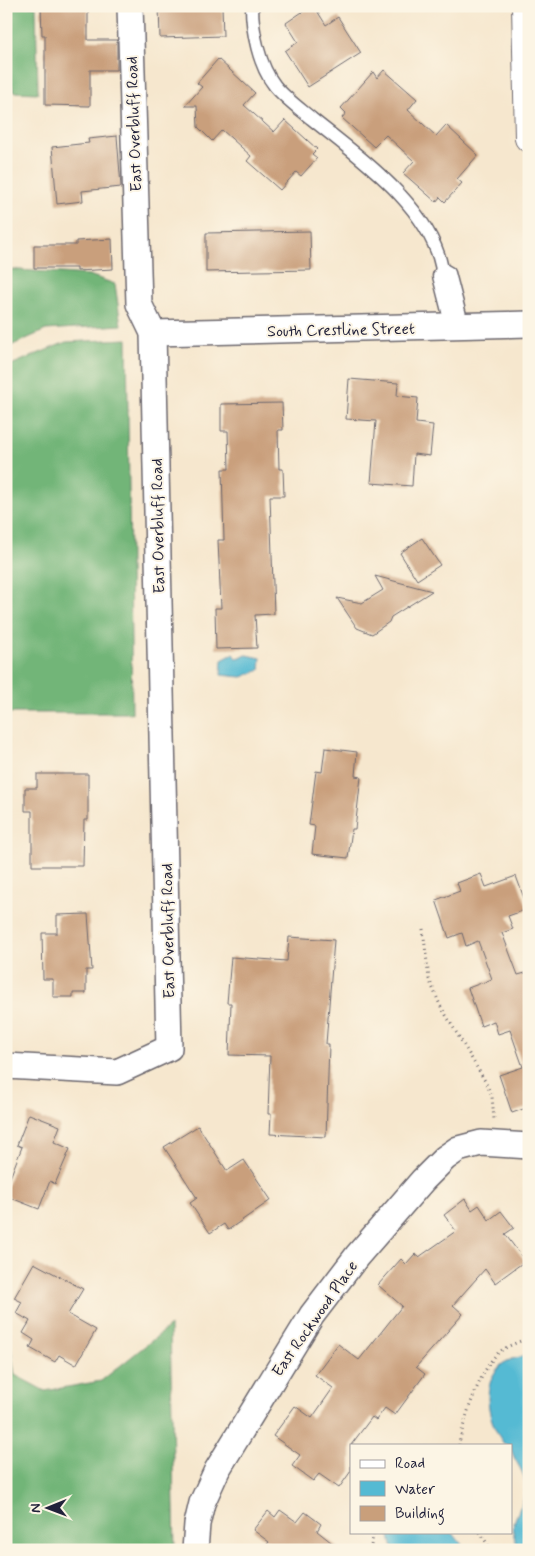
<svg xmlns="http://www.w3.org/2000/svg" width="535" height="1556" font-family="Mynerve,sans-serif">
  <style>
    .forest { fill: #72b578; stroke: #4a6c5a }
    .water { fill: #55bad3; stroke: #3c6e87 }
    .building { fill: #c99f7b }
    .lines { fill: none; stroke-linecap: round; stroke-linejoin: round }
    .service-casing { stroke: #6c676e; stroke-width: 15 }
    .minor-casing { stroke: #6c676e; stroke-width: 28 }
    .tertiary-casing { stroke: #6c676e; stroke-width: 30 }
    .path { stroke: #6c676e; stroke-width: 3; stroke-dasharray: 1 4; stroke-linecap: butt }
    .service { stroke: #fff; stroke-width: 12 }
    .minor { stroke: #fff; stroke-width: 25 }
    .tertiary { stroke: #fff; stroke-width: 28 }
    .labels { text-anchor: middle; stroke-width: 4; stroke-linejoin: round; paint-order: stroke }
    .street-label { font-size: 16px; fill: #22223b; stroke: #fcf5e5 }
  </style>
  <rect width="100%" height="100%" fill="#fcf5e5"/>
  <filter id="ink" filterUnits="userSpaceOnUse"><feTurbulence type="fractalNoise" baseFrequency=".02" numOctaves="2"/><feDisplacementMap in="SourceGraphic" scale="10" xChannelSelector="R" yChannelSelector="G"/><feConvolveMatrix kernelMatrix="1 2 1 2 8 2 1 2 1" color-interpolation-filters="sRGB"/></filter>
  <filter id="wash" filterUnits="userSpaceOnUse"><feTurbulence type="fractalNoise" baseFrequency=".0096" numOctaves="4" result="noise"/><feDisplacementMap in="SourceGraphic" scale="20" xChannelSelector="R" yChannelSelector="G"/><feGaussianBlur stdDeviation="1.12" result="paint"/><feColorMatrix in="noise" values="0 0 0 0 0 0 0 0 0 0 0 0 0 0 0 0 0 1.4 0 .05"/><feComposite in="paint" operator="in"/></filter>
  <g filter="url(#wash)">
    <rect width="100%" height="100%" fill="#f6e7ce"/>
    <g class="forest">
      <polygon points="6,6 36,6 38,93 14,92 6,67"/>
      <polygon points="6,269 89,275 115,284 121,325 46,330 6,348"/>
      <polygon points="127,339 132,713 6,713 6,367 66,342"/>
      <polygon points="6,1318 15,1375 45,1391 101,1381 170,1326 175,1550 6,1550"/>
    </g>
    <g class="water">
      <polygon points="233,654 237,658 247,655 261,658 260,670 242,677 221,675 222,660"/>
      <path d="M529 1355V1550H520C517 1544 512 1534 513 1527 516 1511 528 1499 525 1481 523 1468 511 1458 511 1445H505C489 1425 479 1387 500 1366 507 1359 520 1357 529 1355Z"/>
      <polygon points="389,1532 452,1532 466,1550 393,1550"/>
    </g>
    <g id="blocks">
      <g class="building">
        <polygon points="41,6 88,6 88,40 117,40 117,70 90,70 90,106 45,105 45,35 42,35"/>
        <polygon points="159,6 222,6 223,36 160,38"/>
        <polygon points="311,6 314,6 326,25 338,17 361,53 308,87 285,51 298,42 286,23"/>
        <polygon points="218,59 255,93 244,105 274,132 285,120 317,149 312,154 317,158 301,176 296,172 280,190 247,161 251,156 222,130 212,141 198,127 197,106 185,106 202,87 197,83"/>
        <polygon points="384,70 417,99 408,110 436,136 446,125 478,155 457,179 462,183 445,202 440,197 436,202 403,173 414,161 386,135 374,147 342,118 346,113 341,108 373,72 377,78"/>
        <polygon points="117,136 121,187 82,191 83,201 57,204 52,147 89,143 88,139"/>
        <polygon points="310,231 311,270 206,272 206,233"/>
        <polygon points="112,239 113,269 77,271 77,268 34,268 34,245 76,245 76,241"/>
        <polygon points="349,379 398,383 397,396 418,398 416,423 433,425 430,456 414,454 412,486 371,483 376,421 346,419"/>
        <polygon points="282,403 283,430 278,430 279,469 283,469 284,496 270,496 274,614 255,615 257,648 216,649 215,608 221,608 218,540 224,540 222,469 229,469 228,431 221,431 221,404"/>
        <polygon points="422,538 440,565 417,580 400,553"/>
        <polygon points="375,576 432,591 391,617 389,622 372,634 357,628 337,598 362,603 383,590"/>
        <polygon points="325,748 357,752 355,776 361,777 355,829 352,829 348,858 312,854 315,826 309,825 316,771 322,772"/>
        <polygon points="37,774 88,774 88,820 84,820 83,866 32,866 32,811 25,811 25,788 37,788"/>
        <polygon points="481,874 486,887 516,876 528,909 508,916 513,929 502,933 518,975 529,972 529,1107 512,1113 499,1075 523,1067 510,1030 498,1034 494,1021 481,1026 468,988 492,979 478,941 466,946 462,933 449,938 436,900 460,891 457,883"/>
        <polygon points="88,914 92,970 86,970 86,993 73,993 73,997 53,997 53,979 43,979 42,933 57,933 57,915"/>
        <polygon points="289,937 334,940 326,1044 329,1044 326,1137 270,1134 271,1114 268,1114 270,1056 229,1055 231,1003 227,1003 231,957 287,961"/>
        <polygon points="29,1114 60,1126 54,1142 70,1149 55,1184 50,1181 39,1209 6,1196 6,1188 22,1147 17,1145"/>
        <polygon points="198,1126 227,1171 244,1160 271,1200 228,1230 224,1224 210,1233 190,1203 197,1198 164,1147"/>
        <polygon points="465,1199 472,1210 479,1205 489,1220 501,1211 514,1228 505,1234 525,1261 495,1283 485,1269 453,1305 463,1314 416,1367 425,1374 395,1415 385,1408 376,1420 372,1417 351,1445 351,1471 339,1488 319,1474 313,1481 292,1466 300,1455 273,1436 295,1406 312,1418 333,1388 315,1375 338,1344 359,1360 402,1306 378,1285 401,1259 406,1264 415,1254 419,1257 456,1231 444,1215"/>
        <polygon points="34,1263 83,1289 68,1314 96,1330 76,1365 59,1355 55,1362 30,1348 34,1340 23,1333 30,1321 16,1313 22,1302 14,1298"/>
        <polygon points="280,1510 297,1522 305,1512 321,1524 317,1531 341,1550 263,1550 269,1542 253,1530 268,1511 275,1517"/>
      </g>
    </g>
  </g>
  <g filter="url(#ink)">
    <use href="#blocks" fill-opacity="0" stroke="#6c676e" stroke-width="1"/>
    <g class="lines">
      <defs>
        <g id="service">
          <path d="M252 6C252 31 259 66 275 86 285 98 300 109 312 119 359 157 430 206 442 269"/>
          <polyline points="452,327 439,276 442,269 449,273 463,327"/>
        </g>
        <g id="minor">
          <polyline points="153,333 529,324"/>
          <polyline points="6,1066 117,1072 169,1048 153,333 139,304 130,6"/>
          <polyline points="195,1550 197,1524 202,1503 217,1470 312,1315 357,1256 423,1180 445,1158 458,1149 481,1143 529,1146"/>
        </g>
        <polyline id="tertiary" points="526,6 529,138"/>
      </defs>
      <use href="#service" class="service-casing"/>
      <use href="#minor" class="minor-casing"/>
      <use href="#tertiary" class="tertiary-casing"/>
      <g class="path">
        <polyline points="423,929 429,979 440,1005 485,1081 492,1096 494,1120"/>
        <path d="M459 1445C463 1421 480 1371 497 1354 506 1346 518 1342 529 1338"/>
        <polyline points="480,1532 491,1550"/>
        <polyline points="370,1550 374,1532"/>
      </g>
      <use href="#service" class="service"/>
      <use href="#minor" class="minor"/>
      <use href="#tertiary" class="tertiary"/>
    </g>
  </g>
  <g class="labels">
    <g class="street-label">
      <text transform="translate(133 124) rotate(-92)" y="6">East Overbluff Road</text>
      <text transform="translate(341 329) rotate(-1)" y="6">South Crestline Street</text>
      <text transform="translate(157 526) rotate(-91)" y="6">East Overbluff Road</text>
      <text transform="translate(167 931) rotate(-91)" y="6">East Overbluff Road</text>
      <text transform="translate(314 1318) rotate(-55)" y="6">East Rockwood Place</text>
    </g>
  </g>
  <rect width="535" height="1556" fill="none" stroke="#fcf5e5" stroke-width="25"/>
  <rect x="350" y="1444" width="162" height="90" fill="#fcf5e5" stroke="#a5a1a1"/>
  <rect x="360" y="1460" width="25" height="8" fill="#ffffff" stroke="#a5a1a1"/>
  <text x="395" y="1468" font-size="15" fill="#22223b">Road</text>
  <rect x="360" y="1481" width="25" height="15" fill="#55bad3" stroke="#a5a1a1"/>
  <text x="395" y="1494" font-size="15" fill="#22223b">Water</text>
  <rect x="360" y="1506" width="25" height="15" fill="#c99f7b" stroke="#a5a1a1"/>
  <text x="395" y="1518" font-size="15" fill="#22223b">Building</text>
  <g transform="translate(48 1508) rotate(269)" stroke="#fcf5e5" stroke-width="4" paint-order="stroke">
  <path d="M0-4L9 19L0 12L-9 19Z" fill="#22223b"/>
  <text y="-8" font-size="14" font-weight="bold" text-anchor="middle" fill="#22223b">N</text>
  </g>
</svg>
